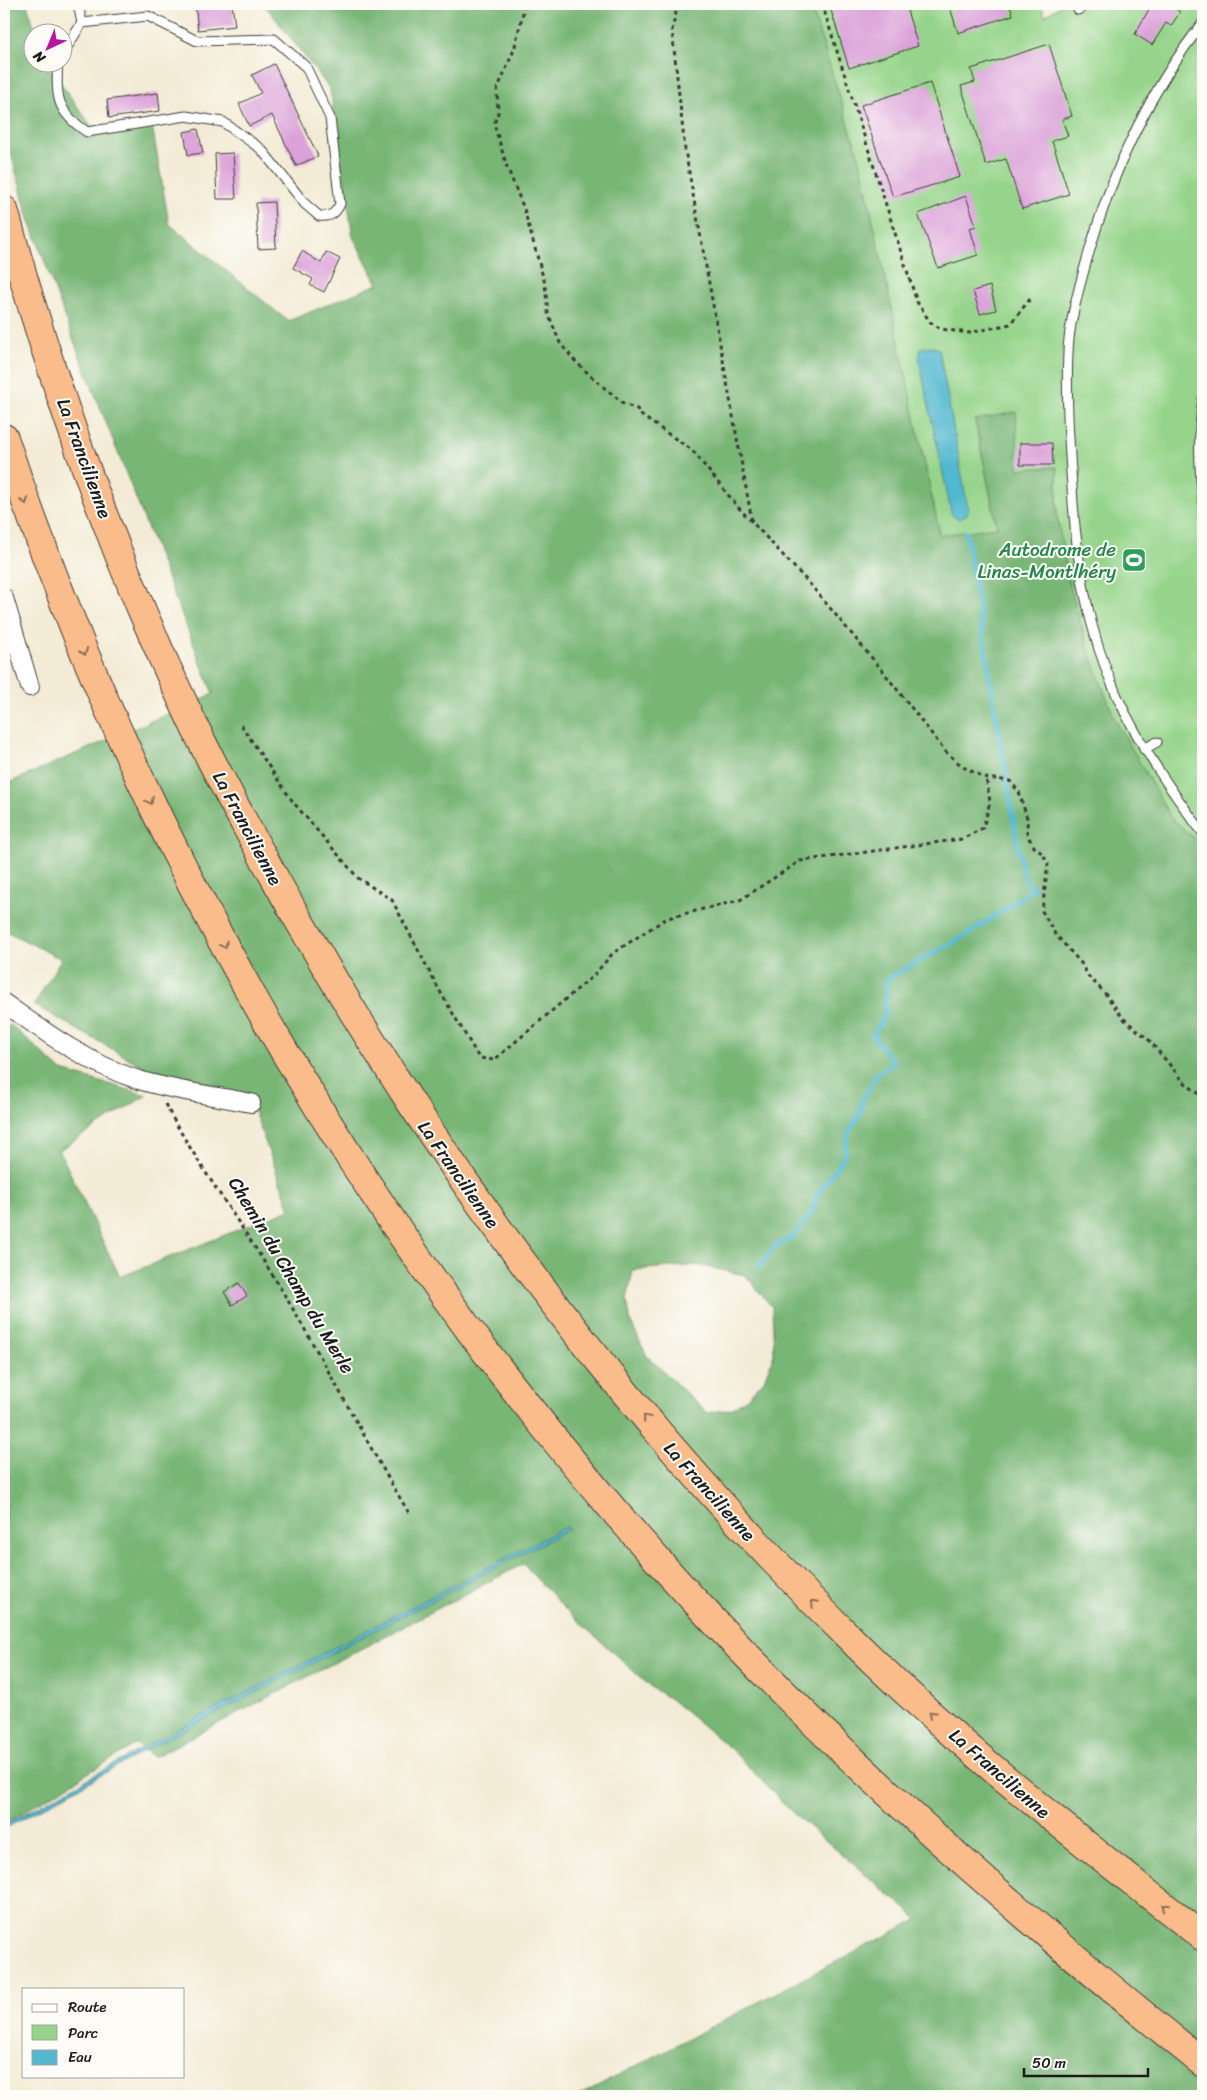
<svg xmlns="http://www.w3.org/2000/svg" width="1207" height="2100" font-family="Sriracha,sans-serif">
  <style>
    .green { fill: #95d48a; stroke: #587853 }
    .forest { fill: #78b676; stroke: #4a6949; fill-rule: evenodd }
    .water { fill: #51b8cf; stroke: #366a76 }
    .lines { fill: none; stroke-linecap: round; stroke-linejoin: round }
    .stream { stroke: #51b8cf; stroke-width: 5 }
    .building { fill: #dba2d9 }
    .service-casing { stroke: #3c3b38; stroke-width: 11 }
    .minor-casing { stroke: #3c3b38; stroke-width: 20 }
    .trunk-casing { stroke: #3c3b38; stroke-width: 30 }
    .path { stroke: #3c3b38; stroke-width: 3; stroke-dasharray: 4 4; stroke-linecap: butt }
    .service { stroke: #fff; stroke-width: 9 }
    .minor { stroke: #fff; stroke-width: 18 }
    .trunk { stroke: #fabc8b; stroke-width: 28 }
    .oneway { stroke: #8b6c54 }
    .labels { text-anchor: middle; stroke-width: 4; stroke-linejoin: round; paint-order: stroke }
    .street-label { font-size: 19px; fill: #1c1c1c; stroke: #fdfcf7 }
    .leisure-label { font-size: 19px; fill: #27864d; stroke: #fdfcf7; text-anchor: end }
  </style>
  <rect width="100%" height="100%" fill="#fdfcf7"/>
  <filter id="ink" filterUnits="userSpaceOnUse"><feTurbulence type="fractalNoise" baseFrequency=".02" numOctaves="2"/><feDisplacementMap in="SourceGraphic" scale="10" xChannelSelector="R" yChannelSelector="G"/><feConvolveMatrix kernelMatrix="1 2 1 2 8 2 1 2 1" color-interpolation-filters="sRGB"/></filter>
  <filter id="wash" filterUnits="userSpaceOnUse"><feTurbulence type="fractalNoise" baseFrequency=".0096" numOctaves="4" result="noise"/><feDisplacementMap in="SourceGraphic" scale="20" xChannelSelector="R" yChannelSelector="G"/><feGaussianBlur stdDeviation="1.12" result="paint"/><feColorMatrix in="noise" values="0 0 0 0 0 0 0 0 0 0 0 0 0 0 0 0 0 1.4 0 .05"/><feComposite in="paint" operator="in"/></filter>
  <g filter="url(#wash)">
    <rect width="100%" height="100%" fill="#f3ebd5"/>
    <polygon class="green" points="810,4 1041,4 1045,16 1063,4 1203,4 1203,1086 1114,717 1089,651 1069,584 1057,515 1057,467 1018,469 975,421 997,527 940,536 860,160"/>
    <path class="forest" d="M4 4H27L36 32H32V62L46 63 96 132 152 125 169 224 288 321 378 284 353 237 330 89 264 4H810L860 160 940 535 997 527 975 420 1016 412 1018 469 1057 467V515L1069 584 1089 651 1114 717 1171 818 1203 846V2096H578L918 1919 792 1812 732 1750 670 1699 652 1688 564 1608 523 1564 154 1757 136 1744 4 1824V1027L11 1025 62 1071 147 1095 59 1150 120 1277 290 1209 251 1103 151 1071 34 1005 61 959 4 930V785L213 694 68 326 27 213 4 127ZM698 1265 745 1275 772 1307 774 1354 764 1380 747 1398 731 1409 707 1413 647 1356 631 1323 627 1300 633 1270Z"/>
    <g class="water">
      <polygon points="931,346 939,349 968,509 967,514 960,519 954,517 951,512 919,359 921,348"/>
      <polygon points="567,1526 569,1529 157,1744 4,1829 4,1825 183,1726"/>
    </g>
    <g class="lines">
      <polyline class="stream" points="759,1267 774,1247 792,1237 813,1211 816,1197 844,1157 847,1136 861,1112 862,1101 878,1073 894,1063 873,1036 885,1014 887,979 970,933 1034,889 1025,879 1019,853 966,532"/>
    </g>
    <g id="blocks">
      <g class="building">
        <polygon points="195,4 232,4 235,26 198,30"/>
        <polygon points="829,4 905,4 918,46 849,68"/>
        <polygon points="949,4 1009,4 1013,15 958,33"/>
        <polygon points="1152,4 1178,4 1175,8 1180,12 1171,26 1166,23 1152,45 1135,34"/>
        <polygon points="1049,44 1072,116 1062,119 1068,136 1052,141 1069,194 1022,209 1006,159 986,165 961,86 975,82 971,69"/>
        <polygon points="274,64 318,156 296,166 272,115 249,126 239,104 261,93 252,75"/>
        <polygon points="930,83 960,177 893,197 861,105"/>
        <polygon points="158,93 160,111 109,118 107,100"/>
        <polygon points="198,129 203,153 188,155 184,132"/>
        <polygon points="233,153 236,199 217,199 215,154"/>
        <polygon points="966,196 976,226 970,228 978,255 938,268 918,214"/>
        <polygon points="274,202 276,248 258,249 256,203"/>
        <polygon points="302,251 321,263 326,252 340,259 324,292 310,285 313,279 293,268"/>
        <polygon points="990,286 996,310 980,314 973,291"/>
        <polygon points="1020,443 1052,443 1053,465 1020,465"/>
        <polygon points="239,1283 247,1296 232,1305 224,1292"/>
      </g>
    </g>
  </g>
  <g filter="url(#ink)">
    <use href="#blocks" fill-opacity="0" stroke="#3c3b38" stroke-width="1"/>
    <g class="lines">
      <defs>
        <g id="service">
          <polyline points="1078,10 1087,4"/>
          <path d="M1203 23C1145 96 1108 181 1084 270 1077 296 1069 325 1068 352 1066 397 1069 442 1072 487 1076 559 1087 630 1117 696 1140 746 1170 790 1203 833"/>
          <polyline points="62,55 82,23 78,4"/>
          <path d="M58 62C55 97 57 112 87 132L186 116 223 122 261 149 305 204 319 216C331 217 335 214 340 204L330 118 306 67 274 39 197 41 148 16 82 23"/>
          <path d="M1203 399C1198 432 1199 468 1203 501"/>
          <polyline points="1144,749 1157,742"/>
        </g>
        <g id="minor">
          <polyline points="4,598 30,687"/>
          <path d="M4 1003C45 1032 87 1063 136 1079 172 1091 213 1095 251 1103"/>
        </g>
        <g id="trunk">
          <path d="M4 210C51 380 113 556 189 715 221 783 258 849 295 914 449 1183 637 1430 858 1646 965 1752 1085 1844 1203 1937"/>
          <path d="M4 438C147 868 385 1267 693 1599 850 1768 1024 1919 1203 2063"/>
        </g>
      </defs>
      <use href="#service" class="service-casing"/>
      <use href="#minor" class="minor-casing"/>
      <use href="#trunk" class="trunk-casing"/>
      <g class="path">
        <polyline points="525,4 514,50 497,90 498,113 494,124 507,167 524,209 545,284 548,313 560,343 574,360 593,378 624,404 637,409 642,416 692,450 737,506 809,583 882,670 945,751 963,767 986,778 1010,781 1019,792 1028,821 1026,829 1029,838 1035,848 1043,854 1048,864 1042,911 1055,934 1081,963 1087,975 1103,991 1124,1019 1149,1040 1184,1082 1203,1097"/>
        <polyline points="678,4 672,30 685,150 752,521"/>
        <polyline points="822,4 917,302 930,322 941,329 969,333 1010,324 1030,299"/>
        <polyline points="241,725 293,802 358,878 392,900 438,988 479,1058 494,1060 594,975 613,953 667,918 740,900 800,861 962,839 983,828 990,802 986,778"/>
        <path d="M165 1104C196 1162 235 1215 270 1271 319 1350 361 1434 409 1513"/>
      </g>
      <use href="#service" class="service"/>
      <use href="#minor" class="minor"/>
      <use href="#trunk" class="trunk"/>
    </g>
    <defs><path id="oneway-chevron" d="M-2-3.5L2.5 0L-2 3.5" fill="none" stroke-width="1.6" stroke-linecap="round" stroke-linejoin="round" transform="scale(1.25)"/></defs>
    <g class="oneway">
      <use href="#oneway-chevron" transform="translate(25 501) rotate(70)"/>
      <use href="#oneway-chevron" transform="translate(84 652) rotate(68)"/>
      <use href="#oneway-chevron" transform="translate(150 801) rotate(64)"/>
      <use href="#oneway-chevron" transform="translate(224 945) rotate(61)"/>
      <use href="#oneway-chevron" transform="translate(646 1418) rotate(-130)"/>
      <use href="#oneway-chevron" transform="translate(814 1603) rotate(-135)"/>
      <use href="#oneway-chevron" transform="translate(932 1714) rotate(-138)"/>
      <use href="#oneway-chevron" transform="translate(1165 1907) rotate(-142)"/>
    </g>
  </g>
  <defs>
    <symbol id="stadium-square" viewBox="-11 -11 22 22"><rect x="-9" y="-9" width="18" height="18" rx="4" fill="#2e9e5b" stroke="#fdfcf7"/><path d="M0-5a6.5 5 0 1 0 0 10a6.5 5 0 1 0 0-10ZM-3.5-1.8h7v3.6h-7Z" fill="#fff"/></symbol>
  </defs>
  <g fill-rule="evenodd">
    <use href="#stadium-square" x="1120" y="546" width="28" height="28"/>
  </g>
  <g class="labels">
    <g class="street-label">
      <text transform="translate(85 458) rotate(70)" y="7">La Francilienne</text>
      <text transform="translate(248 828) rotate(62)" y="7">La Francilienne</text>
      <text transform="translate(459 1174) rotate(55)" y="7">La Francilienne</text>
      <text transform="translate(292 1275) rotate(59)" y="7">Chemin du Champ du Merle</text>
      <text transform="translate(710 1491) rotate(48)" y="7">La Francilienne</text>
      <text transform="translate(1000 1773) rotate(41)" y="7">La Francilienne</text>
    </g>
    <g class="leisure-label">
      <text x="1116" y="556">Autodrome de<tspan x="1116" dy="22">Linas-Montlhéry</tspan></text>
    </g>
  </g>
  <rect width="1207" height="2100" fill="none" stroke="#fdfcf7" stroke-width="20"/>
  <rect x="22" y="1988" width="162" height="90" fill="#fdfcf7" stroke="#a3a29f"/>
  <rect x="32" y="2004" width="25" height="8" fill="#ffffff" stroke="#a3a29f"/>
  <text x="68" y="2012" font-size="15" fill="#1c1c1c">Route</text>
  <rect x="32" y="2025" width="25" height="15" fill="#95d48a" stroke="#a3a29f"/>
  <text x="68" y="2038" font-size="15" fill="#1c1c1c">Parc</text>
  <rect x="32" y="2050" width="25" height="15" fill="#51b8cf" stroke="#a3a29f"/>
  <text x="68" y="2062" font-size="15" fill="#1c1c1c">Eau</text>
  <g transform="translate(48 48) rotate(224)"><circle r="24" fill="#fdfcf7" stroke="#a3a29f"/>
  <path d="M0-4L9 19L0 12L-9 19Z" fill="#b5179e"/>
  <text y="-8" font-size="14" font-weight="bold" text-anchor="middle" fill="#1c1c1c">N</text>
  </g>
  <path d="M1024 2068v8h124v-8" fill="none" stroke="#1c1c1c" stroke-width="2.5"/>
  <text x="1032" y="2068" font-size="15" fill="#1c1c1c" stroke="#fdfcf7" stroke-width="4" paint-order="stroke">50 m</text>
</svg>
